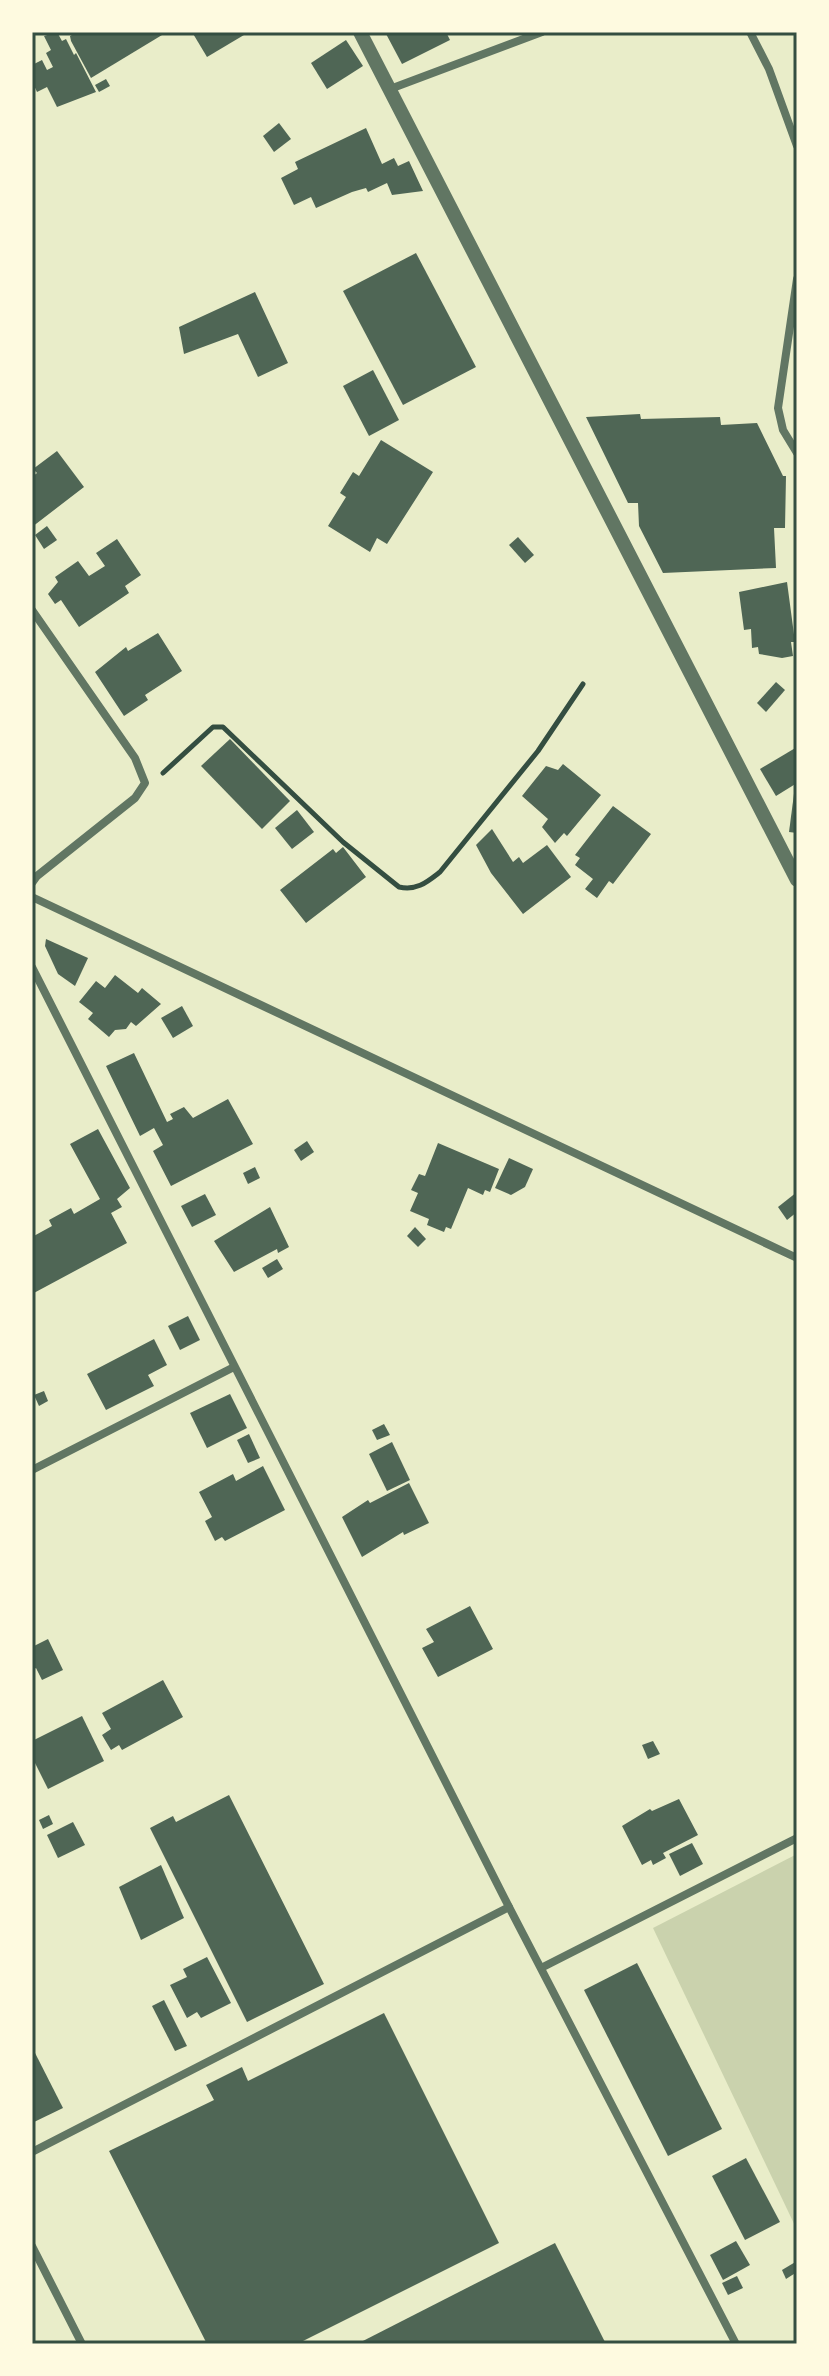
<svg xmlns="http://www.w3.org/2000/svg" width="829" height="2376" font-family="'Public Sans',sans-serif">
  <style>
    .green { fill: #cad2ad }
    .building { fill: #4f6655 }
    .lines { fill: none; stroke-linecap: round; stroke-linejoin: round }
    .path { stroke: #344e41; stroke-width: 5 }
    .minor { stroke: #617663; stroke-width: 8 }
    .tertiary { stroke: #617663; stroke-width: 14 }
    .neatline { fill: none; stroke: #344e41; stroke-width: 3 }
  </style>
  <rect width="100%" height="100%" fill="#e9edc9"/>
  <polygon class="green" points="797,1854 797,2230 653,1928"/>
  <g class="building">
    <polygon points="57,32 62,41 66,39 74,55 76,53 96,92 57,107 47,87 37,92 32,81 32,65 42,60 47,70 53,67 46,53 51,50 44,36"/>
    <polygon points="77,32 167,32 91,78 71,41 70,36"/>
    <polygon points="192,32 249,32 207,57"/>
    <polygon points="385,32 446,32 450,40 402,64"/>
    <polygon points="346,40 363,66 327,89 311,63"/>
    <polygon points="106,79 110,86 99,92 95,85"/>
    <polygon points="279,123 291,139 274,152 263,136"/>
    <polygon points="366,128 382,164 394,158 398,166 409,161 423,191 392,195 387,183 368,192 366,188 352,192 316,208 311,197 294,205 281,178 298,169 295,162"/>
    <polygon points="416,253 476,367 403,405 343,291"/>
    <polygon points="255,292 288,363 258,377 238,334 184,354 179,327"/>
    <polygon points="373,370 399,420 369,436 343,386"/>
    <polygon points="640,414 641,419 720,417 721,425 757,423 783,476 786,476 785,528 774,528 776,568 663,573 639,526 638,503 628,503 586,417"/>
    <polygon points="381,440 433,472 387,544 377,538 370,552 328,526 346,497 340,493 353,472 359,476"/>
    <polygon points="57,451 84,487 32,527 32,477 37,473 33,469"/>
    <polygon points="47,526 57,540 44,549 35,535"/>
    <polygon points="518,537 534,555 525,563 509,545"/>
    <polygon points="117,539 141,575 125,586 129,593 79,627 61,600 55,604 48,594 58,582 55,577 78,561 89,576 105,566 96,553"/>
    <polygon points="787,582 795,642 791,642 793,656 782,658 759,654 758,647 752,648 751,629 744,630 739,592"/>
    <polygon points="158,633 182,671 145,695 148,700 124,716 95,672 126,647 128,651"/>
    <polygon points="776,682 785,690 766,712 757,703"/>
    <polygon points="230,739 290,801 262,829 201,766"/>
    <polygon points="797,747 797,783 776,796 760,769"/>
    <polygon points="563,764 601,795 567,836 564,833 555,843 542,827 548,819 522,796 546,766 558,770"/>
    <polygon points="795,786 797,786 797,833 789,832"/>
    <polygon points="613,806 651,834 613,884 609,881 597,898 585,889 593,879 575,865 580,858 575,855"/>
    <polygon points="297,810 314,832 292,849 275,828"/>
    <polygon points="492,829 513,862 519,857 523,863 547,845 571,877 523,914 491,873 476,845"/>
    <polygon points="343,847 366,877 306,923 280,890 333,849 336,853"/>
    <polygon points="46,939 88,958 75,986 58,974 45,946"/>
    <polygon points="115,975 138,993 142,988 161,1004 136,1026 131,1022 126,1029 115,1030 109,1037 88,1019 93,1013 79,1002 96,981 105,988"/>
    <polygon points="182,1006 193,1026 173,1038 161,1018"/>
    <polygon points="134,1053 167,1122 173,1119 170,1114 184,1107 193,1118 228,1099 253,1144 171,1186 153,1151 163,1145 154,1128 140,1136 106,1066"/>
    <polygon points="98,1129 130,1188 117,1199 122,1207 111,1213 127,1243 32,1294 32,1237 52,1226 49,1220 71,1208 74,1214 100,1199 70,1144"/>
    <polygon points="307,1141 314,1152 301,1161 294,1150"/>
    <polygon points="438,1143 499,1169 490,1192 485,1190 483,1195 468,1188 451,1229 446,1227 444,1232 427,1225 429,1219 410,1211 418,1193 411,1190 419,1174 425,1176"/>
    <polygon points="509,1158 533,1169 525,1187 511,1195 495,1188"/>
    <polygon points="255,1167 260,1178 248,1184 243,1173"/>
    <polygon points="797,1192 797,1212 787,1220 778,1207"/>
    <polygon points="205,1194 216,1215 192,1227 181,1206"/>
    <polygon points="270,1207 289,1247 278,1253 277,1249 234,1272 214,1241"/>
    <polygon points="415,1227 426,1239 418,1247 407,1236"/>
    <polygon points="277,1259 283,1269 268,1278 262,1268"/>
    <polygon points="188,1316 200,1340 180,1350 168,1326"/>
    <polygon points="154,1339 167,1365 148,1375 154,1386 106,1410 87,1374"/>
    <polygon points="44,1391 48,1401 39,1406 34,1395"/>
    <polygon points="230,1394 247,1428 207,1448 190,1413"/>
    <polygon points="384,1424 390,1435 377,1440 372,1430"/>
    <polygon points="249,1434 260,1458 248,1463 237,1440"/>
    <polygon points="392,1442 410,1480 387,1491 369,1454"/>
    <polygon points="263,1466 285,1510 225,1541 222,1537 215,1541 205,1521 212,1517 199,1492 233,1474 236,1481"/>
    <polygon points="409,1483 429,1523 404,1535 403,1532 362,1557 342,1517 368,1500 370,1503"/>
    <polygon points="470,1606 493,1649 438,1677 422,1648 434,1642 426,1629"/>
    <polygon points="48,1639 63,1670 42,1680 36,1668 32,1670 32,1647"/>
    <polygon points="163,1680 183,1717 122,1750 119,1745 111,1750 102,1735 111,1729 102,1713"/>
    <polygon points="82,1716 104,1761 48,1789 32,1757 32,1741"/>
    <polygon points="653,1741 660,1754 648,1759 642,1745"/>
    <polygon points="229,1795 324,1984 247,2022 150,1828 173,1816 176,1822"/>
    <polygon points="679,1799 698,1835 663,1853 666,1858 653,1865 651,1860 642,1865 622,1826 650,1809 652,1811"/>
    <polygon points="49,1815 53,1824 43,1829 39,1820"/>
    <polygon points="73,1822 85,1845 58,1858 47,1835"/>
    <polygon points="692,1843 703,1864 680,1876 669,1854"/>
    <polygon points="161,1865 184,1918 141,1940 119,1887"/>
    <polygon points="207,1957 231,2003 201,2018 197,2012 187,2018 170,1985 187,1977 183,1969"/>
    <polygon points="637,1963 722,2129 668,2156 584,1990"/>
    <polygon points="164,2000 187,2046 175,2051 152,2006"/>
    <polygon points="384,2013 499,2243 297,2344 207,2344 109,2151 214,2100 206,2085 242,2067 248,2081"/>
    <polygon points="32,2047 63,2108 32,2123"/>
    <polygon points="746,2158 780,2222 745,2240 712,2176"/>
    <polygon points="736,2241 750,2265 723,2280 710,2255"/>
    <polygon points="555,2243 606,2344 357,2344"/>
    <polygon points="797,2261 797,2272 786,2279 782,2270"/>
    <polygon points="737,2276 743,2288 728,2295 722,2283"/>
  </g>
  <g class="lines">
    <path class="path" d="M163 773 213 727H223L343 842 399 887C417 891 427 882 440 872L538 751 583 684"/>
    <g class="minor">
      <polyline points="750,32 769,69 797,146"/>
      <polyline points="390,89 542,32"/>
      <polyline points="797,279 778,408 783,430 797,453"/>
      <polyline points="32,610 135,758 145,783 135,798 37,876 32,883"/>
      <polyline points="32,897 797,1258"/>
      <polyline points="32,967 509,1907 736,2344"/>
      <polyline points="32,1470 234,1367"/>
      <polyline points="543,1967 797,1838"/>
      <polyline points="32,2152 509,1907"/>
      <polyline points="32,2246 82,2344"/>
    </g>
    <polyline class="tertiary" points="360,32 797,880"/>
  </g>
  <rect width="829" height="2376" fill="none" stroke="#fefae0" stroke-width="68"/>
  <rect x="34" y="34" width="761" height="2308" class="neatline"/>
</svg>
